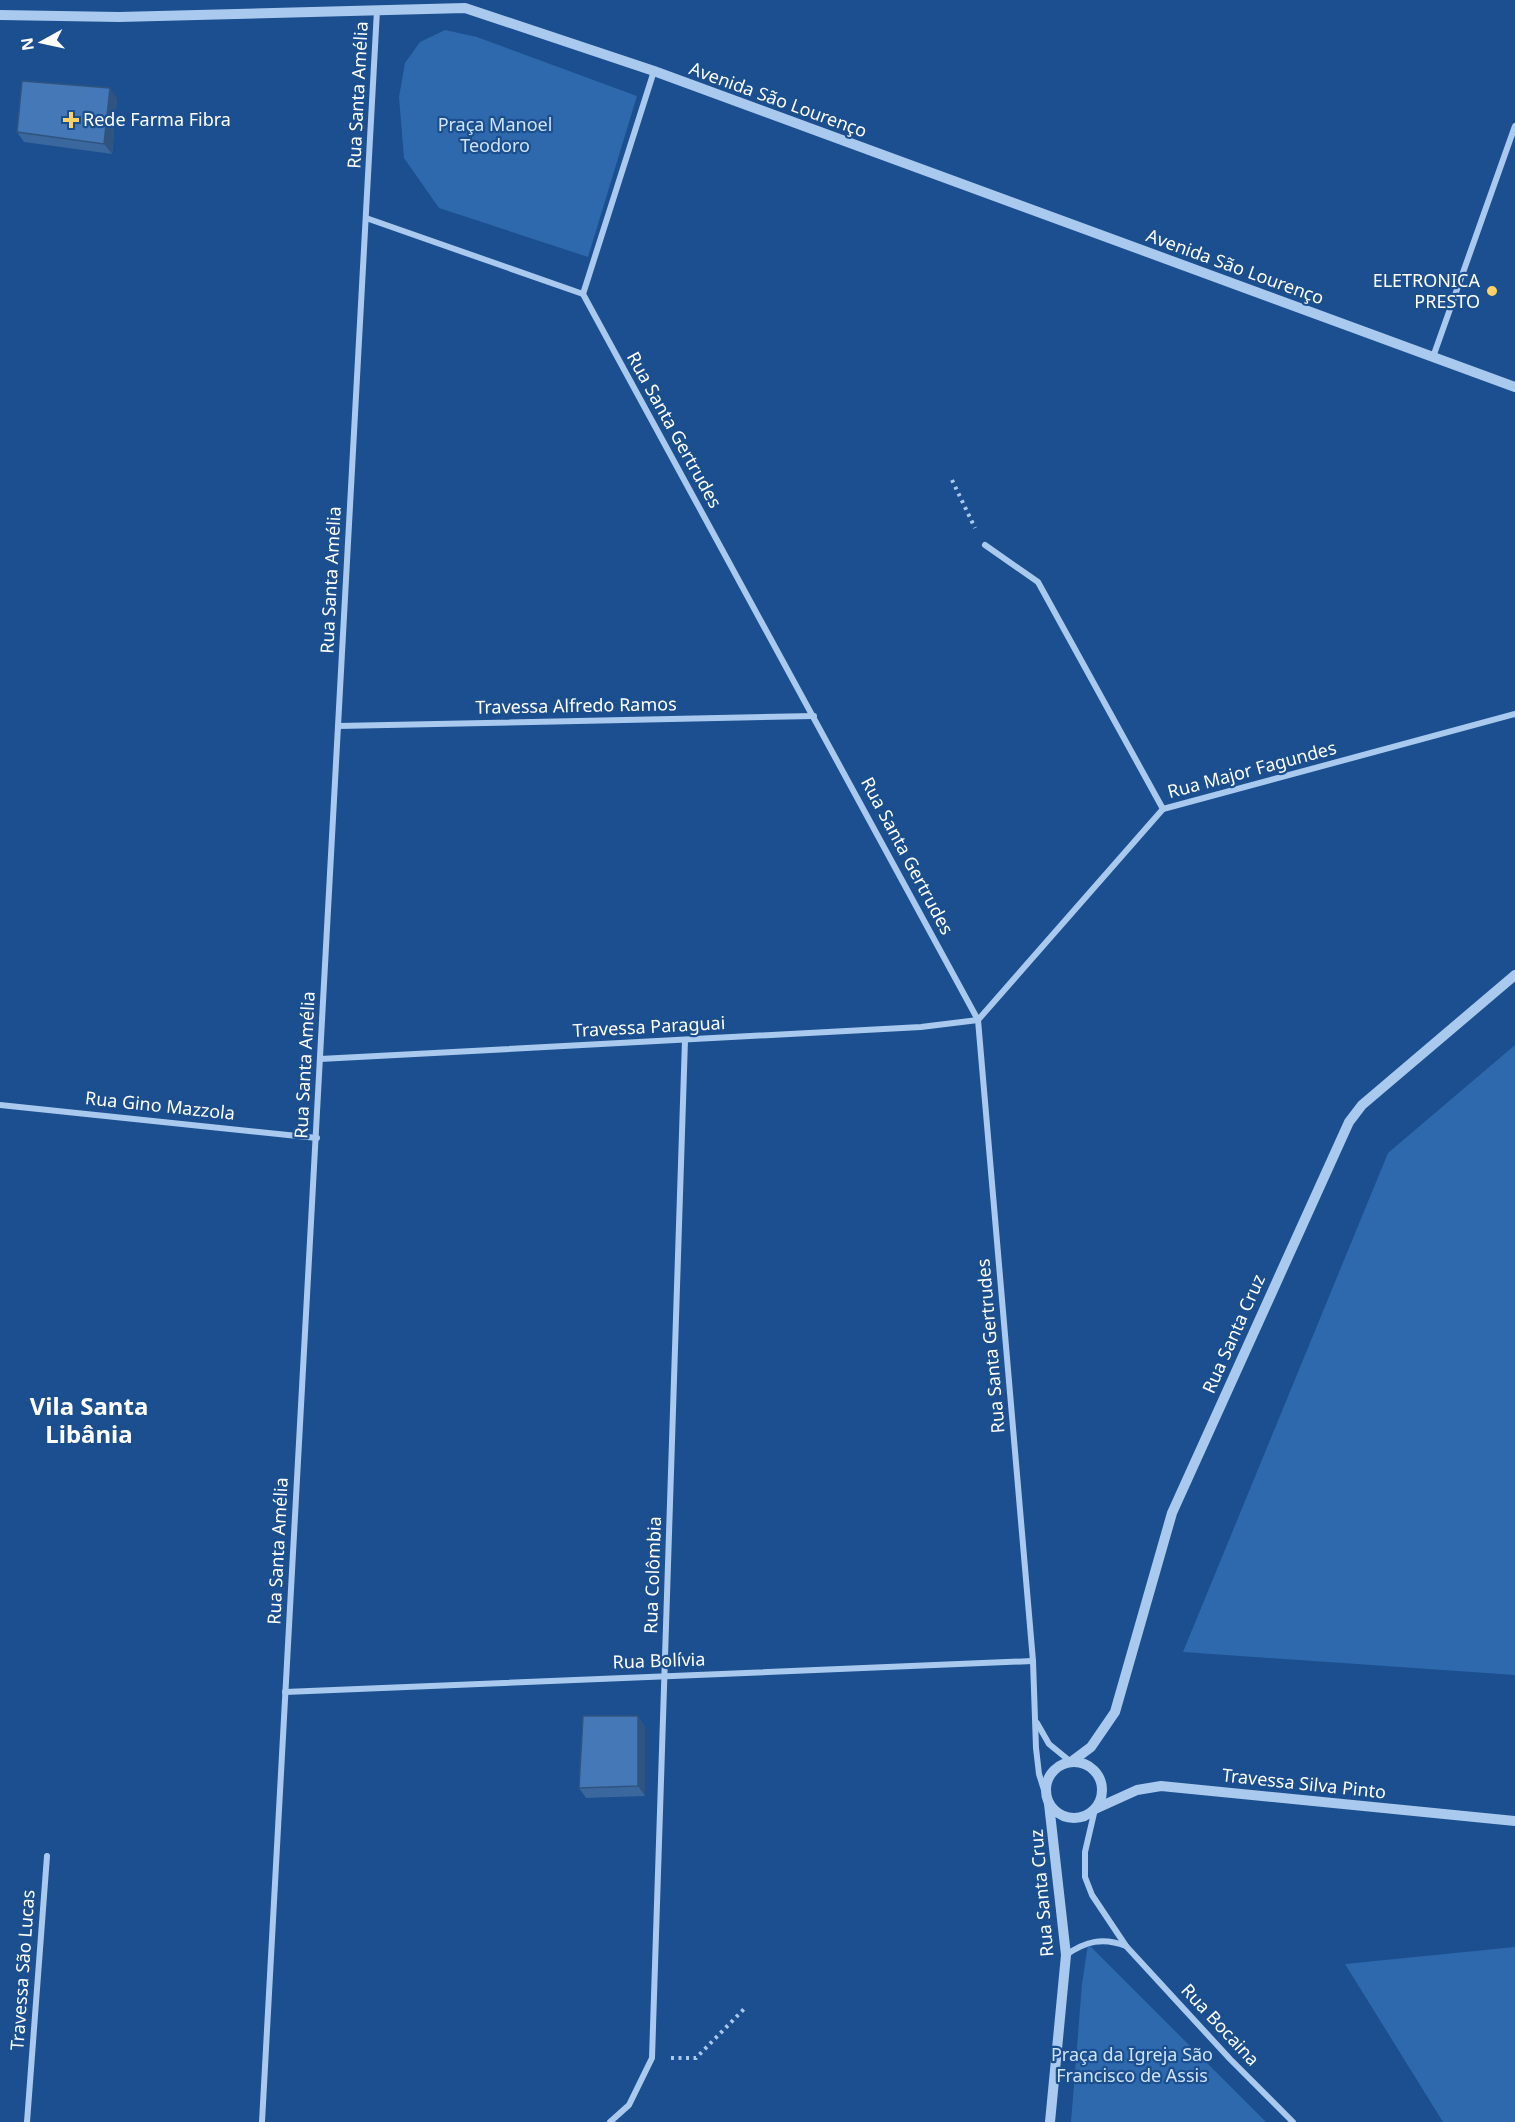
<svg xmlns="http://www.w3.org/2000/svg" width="1515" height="2122" font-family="'Noto Sans',sans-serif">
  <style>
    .green { fill: #2e69ad }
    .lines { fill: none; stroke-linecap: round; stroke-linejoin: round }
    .path { stroke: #a9c9ee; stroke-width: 4; stroke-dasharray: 3 4.5; stroke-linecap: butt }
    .minor { stroke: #a9c9ee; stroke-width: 6 }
    .tertiary { stroke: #a9c9ee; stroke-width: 10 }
    .wall { fill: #3a679d }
    .shaded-wall { fill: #305480 }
    .building { fill: #4478b7; stroke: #305480; stroke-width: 1.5 }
    .poi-dot { fill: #ffd166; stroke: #1b4f8f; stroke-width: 2 }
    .labels { text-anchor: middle; stroke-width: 4.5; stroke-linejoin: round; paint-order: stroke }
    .street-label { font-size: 18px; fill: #fff; stroke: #1b4f8f }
    .poi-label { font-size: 18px; fill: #fff; stroke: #1b4f8f; text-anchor: start }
    .park-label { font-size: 18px; fill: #cfe3fa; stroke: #1b4f8f }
    .district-label { font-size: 24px; font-weight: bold; fill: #fff; stroke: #1b4f8f }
  </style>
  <rect width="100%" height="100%" fill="#1b4f8f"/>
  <g class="green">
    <polygon points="445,30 477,37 637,96 588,257 439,208 404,158 399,97 405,63 420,42"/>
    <polygon points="1515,1045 1515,1675 1183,1652 1388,1153"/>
    <polygon points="1088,1944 1266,2122 1071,2122 1082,1984"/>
    <polygon points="1515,1947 1515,2122 1443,2122 1345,1964"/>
  </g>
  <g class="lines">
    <g class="path">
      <polyline points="952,480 975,528"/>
      <polyline points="671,2058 696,2058 746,2007"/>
    </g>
    <g class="minor">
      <polyline points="654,71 583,294 978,1020 1033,1661 1036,1748 1039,1774 1045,1793"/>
      <polyline points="366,218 583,294"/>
      <polyline points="1433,357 1515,126"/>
      <polyline points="985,545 1038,582 1163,809"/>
      <polyline points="338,726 814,716"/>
      <polyline points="320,1059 921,1027 978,1020 1163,809 1515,714"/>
      <polyline points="0,1105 317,1138"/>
      <polyline points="285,1692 1033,1661"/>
      <polyline points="1037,1723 1049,1744 1071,1762"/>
      <polyline points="1095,1809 1085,1852 1085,1877 1092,1895 1126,1946 1230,2059 1293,2122"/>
      <path d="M1066 1955C1086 1941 1103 1937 1126 1946"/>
      <polyline points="27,2122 47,1856"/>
      <polyline points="262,2122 377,10"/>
      <polyline points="610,2122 629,2105 652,2058 685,1040"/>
    </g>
    <g class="tertiary">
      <polyline points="0,15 119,17 465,8 654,71 1515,387"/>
      <circle cx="1074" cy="1790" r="28"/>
      <polyline points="1071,1762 1091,1747 1115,1712 1172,1513 1349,1122 1362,1105 1515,975"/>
      <polyline points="1049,1804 1066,1955 1050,2122"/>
      <polyline points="1095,1809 1137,1790 1161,1786 1515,1821"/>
    </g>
  </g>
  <g class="wall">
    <polygon points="117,98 112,154 24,142 17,132"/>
    <polygon points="638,1716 645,1727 645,1796 586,1798 579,1788"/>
  </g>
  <g class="shaded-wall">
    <polygon points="110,88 117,98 112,154 104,144"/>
    <polygon points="638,1716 645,1727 645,1796 638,1786"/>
  </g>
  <g class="building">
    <polygon points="22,81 110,88 104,144 17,132"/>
    <polygon points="583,1716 638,1716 638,1786 579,1788"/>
  </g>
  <g class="poi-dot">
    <path d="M68 111h6v6h6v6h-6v6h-6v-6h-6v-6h6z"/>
    <circle cx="1492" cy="291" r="6"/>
  </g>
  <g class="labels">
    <g class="street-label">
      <text transform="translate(358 95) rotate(-87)" y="6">Rua Santa Amélia</text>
      <text transform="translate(778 100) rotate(20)" y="6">Avenida São Lourenço</text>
      <text transform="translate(1235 267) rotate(20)" y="6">Avenida São Lourenço</text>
      <text transform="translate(674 430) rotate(61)" y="6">Rua Santa Gertrudes</text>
      <text transform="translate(331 580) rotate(-87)" y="6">Rua Santa Amélia</text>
      <text transform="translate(576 706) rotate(-1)" y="6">Travessa Alfredo Ramos</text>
      <text transform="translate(1252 770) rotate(-15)" y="6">Rua Major Fagundes</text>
      <text transform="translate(907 856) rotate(62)" y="6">Rua Santa Gertrudes</text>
      <text transform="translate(649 1027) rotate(-3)" y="6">Travessa Paraguai</text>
      <text transform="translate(305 1065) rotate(-87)" y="6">Rua Santa Amélia</text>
      <text transform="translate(160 1106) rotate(6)" y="6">Rua Gino Mazzola</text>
      <text transform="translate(1234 1334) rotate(-66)" y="6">Rua Santa Cruz</text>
      <text transform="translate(991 1346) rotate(-95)" y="6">Rua Santa Gertrudes</text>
      <text transform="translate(278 1551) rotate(-87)" y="6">Rua Santa Amélia</text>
      <text transform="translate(653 1575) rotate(-88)" y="6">Rua Colômbia</text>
      <text transform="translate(659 1661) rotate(-2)" y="6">Rua Bolívia</text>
      <text transform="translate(1304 1784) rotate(6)" y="6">Travessa Silva Pinto</text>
      <text transform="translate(1042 1893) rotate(-95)" y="6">Rua Santa Cruz</text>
      <text transform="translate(23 1970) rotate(-86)" y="6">Travessa São Lucas</text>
      <text transform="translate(1220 2025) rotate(47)" y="6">Rua Bocaina</text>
    </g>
    <g class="poi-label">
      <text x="83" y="126">Rede Farma Fibra</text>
      <text x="1480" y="287" text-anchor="end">ELETRONICA<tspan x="1480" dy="21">PRESTO</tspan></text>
    </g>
    <g class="park-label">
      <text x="495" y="131">Praça Manoel<tspan x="495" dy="21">Teodoro</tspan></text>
      <text x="1132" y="2061">Praça da Igreja São<tspan x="1132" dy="21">Francisco de Assis</tspan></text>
    </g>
    <g class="district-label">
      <text x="89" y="1415">Vila Santa<tspan x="89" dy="28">Libânia</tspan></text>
    </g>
  </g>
  <g transform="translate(42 42) rotate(262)" stroke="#1b4f8f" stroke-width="4.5" paint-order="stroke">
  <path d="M0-4.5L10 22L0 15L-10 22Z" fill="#ffffff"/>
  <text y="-9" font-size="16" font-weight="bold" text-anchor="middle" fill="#ffffff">N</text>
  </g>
</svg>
